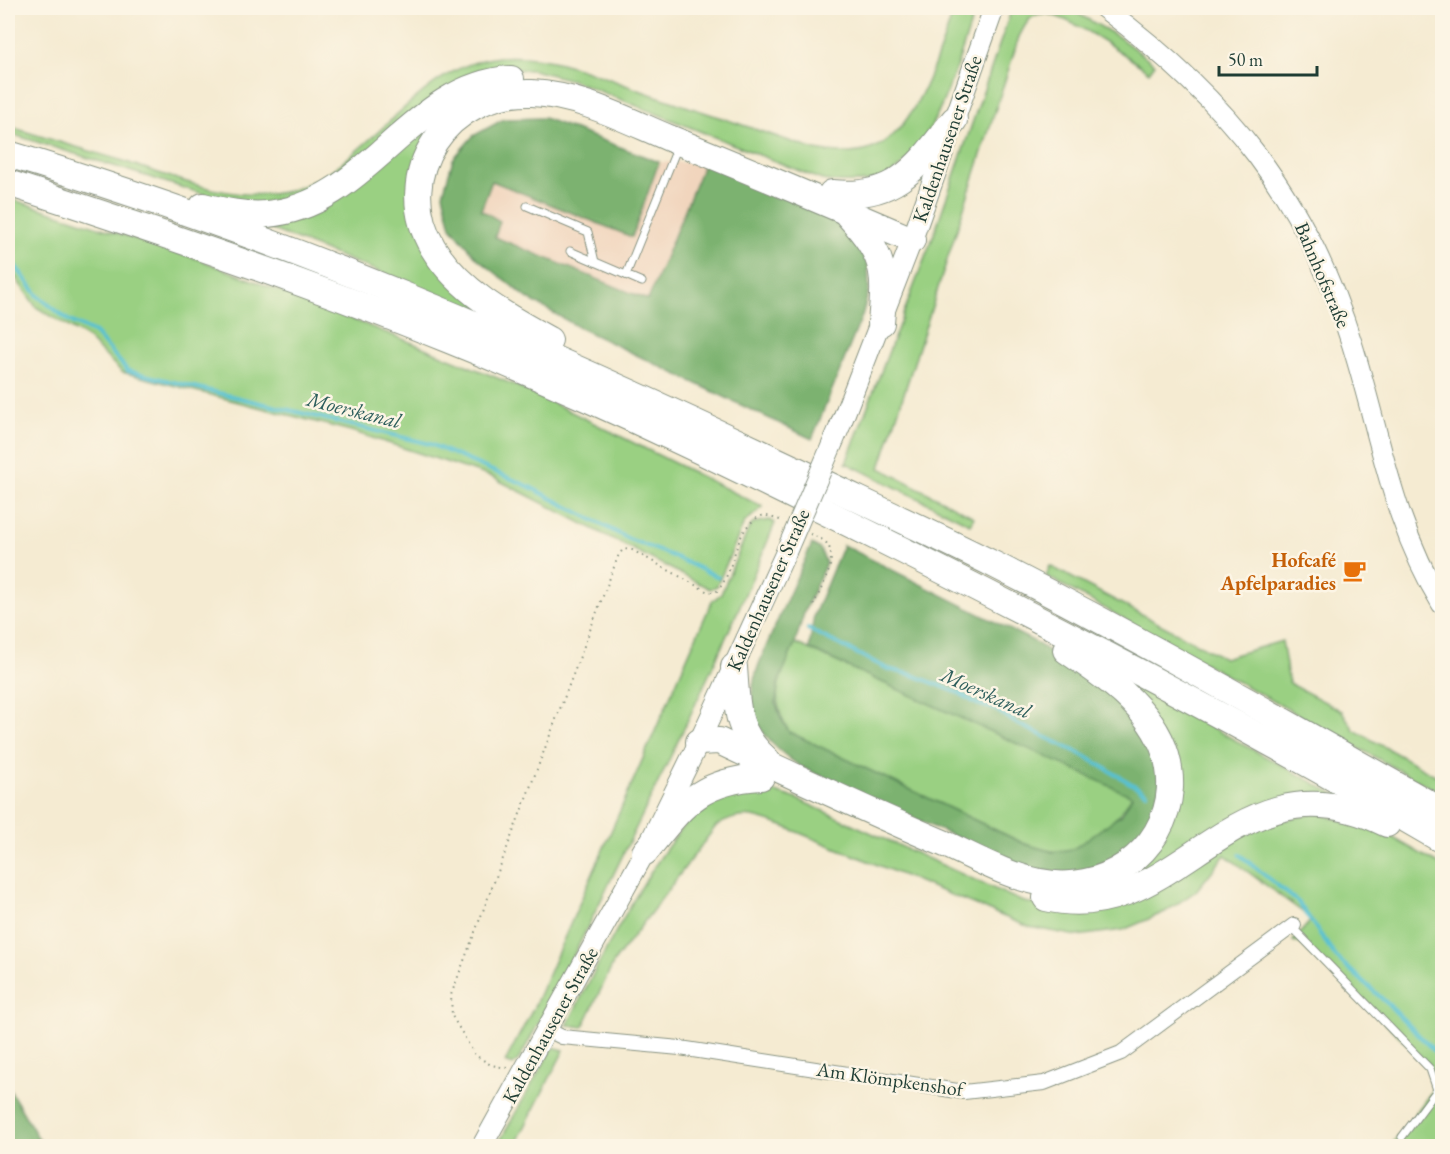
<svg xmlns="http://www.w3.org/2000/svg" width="1450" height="1154" font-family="'EB Garamond',serif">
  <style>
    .built { fill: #f1d5bd }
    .green { fill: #9ad082; stroke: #5c865b; stroke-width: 1.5 }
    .forest { fill: #7bb270; stroke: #4d7852; stroke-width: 1.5 }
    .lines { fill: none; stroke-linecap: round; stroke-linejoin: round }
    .stream { stroke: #57c1d3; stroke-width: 4 }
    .service-casing { stroke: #8a9483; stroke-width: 9 }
    .minor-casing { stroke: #8a9483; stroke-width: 16 }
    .secondary-casing { stroke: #8a9483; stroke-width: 22 }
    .motorway-casing { stroke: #8a9483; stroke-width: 28 }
    .path { stroke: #8a9483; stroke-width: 2; stroke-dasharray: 1.5 4.5; stroke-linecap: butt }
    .service { stroke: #fff; stroke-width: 7 }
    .minor { stroke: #fff; stroke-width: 14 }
    .secondary { stroke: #fff; stroke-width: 20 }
    .motorway { stroke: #fff; stroke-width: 26 }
    .secondary-bridge-casing { stroke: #8a9483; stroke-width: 22; stroke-linecap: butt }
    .secondary-bridge { stroke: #fff; stroke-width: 20 }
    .labels { text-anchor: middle; stroke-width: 5; stroke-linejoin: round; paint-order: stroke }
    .street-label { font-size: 20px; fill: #1f3d34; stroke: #fcf5e5 }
    .food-label { font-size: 20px; font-weight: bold; fill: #c56008; stroke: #fcf5e5; text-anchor: end }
    .water-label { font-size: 21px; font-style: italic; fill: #2d5e5c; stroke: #fcf5e5 }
  </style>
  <rect width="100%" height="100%" fill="#fcf5e5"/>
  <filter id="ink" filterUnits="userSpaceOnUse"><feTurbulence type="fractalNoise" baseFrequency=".0167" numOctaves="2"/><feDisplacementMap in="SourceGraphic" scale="12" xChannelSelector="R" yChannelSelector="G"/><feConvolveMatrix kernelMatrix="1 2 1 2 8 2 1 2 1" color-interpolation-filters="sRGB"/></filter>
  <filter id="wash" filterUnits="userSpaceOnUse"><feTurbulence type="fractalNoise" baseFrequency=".008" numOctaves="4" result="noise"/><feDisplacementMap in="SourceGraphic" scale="24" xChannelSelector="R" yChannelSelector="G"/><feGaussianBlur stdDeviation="1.35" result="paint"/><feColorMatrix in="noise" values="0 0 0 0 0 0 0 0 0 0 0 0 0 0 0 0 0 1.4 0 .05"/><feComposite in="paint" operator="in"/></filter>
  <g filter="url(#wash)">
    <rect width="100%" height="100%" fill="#f5ebd2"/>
    <polygon class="built" points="659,162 704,163 648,300 495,237 481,211 492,181 632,237"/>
    <g class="green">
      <path d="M955 8H976C958 60 937 147 886 177 875 184 835 183 822 180L572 80 533 70 500 69 313 192 257 204 216 198 8 133V126C45 138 83 149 120 160 170 176 230 203 284 192 321 184 350 157 378 132 414 99 448 63 499 57 554 52 605 79 656 96 709 114 762 131 815 150 837 154 862 156 882 144 920 120 940 48 955 8Z"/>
      <path d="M1014 8H1068L1117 36 1155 64 1149 72C1130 58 1062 10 1040 14 1028 16 1024 28 1019 37L880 468 974 517 970 524 846 463 934 234 1011 11Z"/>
      <polygon points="464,104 415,211 502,320 247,220 264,218 413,130"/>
      <polygon points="8,198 198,259 415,344 529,391 763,507 744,523 717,586 710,589 492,477 351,431 122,372 86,337 36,307 8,267"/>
      <path d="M769 520 775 523C733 627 685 728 636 828 598 906 561 984 519 1059L513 1065 505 1062 534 1007 712 601 721 594 749 528 754 523Z"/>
      <polygon points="1050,566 1224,658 1282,641 1289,683 1342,711 1354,730 1442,779 1442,794 1046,576"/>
      <path d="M795 643 1132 795C1120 819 1082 855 1052 851 1043 850 1034 847 1025 844L789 732C767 696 780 678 795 643Z"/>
      <polygon points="1110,672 1340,797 1313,798 1144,879 1046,889 1147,855"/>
      <path d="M745 789H766L797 799 1021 901 1065 912H1092L1252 827 1317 813 1383 832 1442 866V1146H1400L1394 1142 1435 1087 1431 1066 1301 944 1293 941 1312 919 1225 855 1196 891 1165 912 1123 930 1077 936 1029 927 785 827C756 817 744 810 716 826L614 962 583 1027 567 1025C595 971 667 821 718 796 726 793 736 791 745 789Z"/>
      <polygon points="553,1047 564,1050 515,1146 497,1146"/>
    </g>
    <g class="forest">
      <polygon points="544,118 659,162 632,237 492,181 481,210 500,221 495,237 648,300 704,163 817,209 845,229 868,262 869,290 862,316 812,439 580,328 527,298 477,258 451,227 443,194 453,159 473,136 504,119"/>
      <path d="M812 544 820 549 826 563 805 610 795 643 778 684 776 703 780 717 789 732 1025 844 1053 852 1073 849 1122 814 1132 796 809 649 814 615 843 545 1035 642 1117 699 1144 730 1161 777 1153 822 1128 854 1076 874 1026 869 801 767C737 723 744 693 774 629 786 601 799 572 812 544Z"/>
      <polygon points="8,1087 43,1146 12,1146 8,1140"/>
    </g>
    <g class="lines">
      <g class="stream">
        <polyline points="8,256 38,296 68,320 95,333 128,371 430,444 528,486 629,539 675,557 718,577"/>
        <polyline points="808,629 888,669 913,675 961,694 977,704 995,709 1016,723 1083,755 1147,793"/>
        <polyline points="1240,855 1298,902 1336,957 1389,1005 1442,1059"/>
      </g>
    </g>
  </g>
  <g filter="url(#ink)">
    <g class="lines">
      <defs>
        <g id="service">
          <polyline points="527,206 588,232 595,262"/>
          <polyline points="570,251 642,282"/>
          <polyline points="626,275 678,146"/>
          <polyline points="1292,927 1430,1069 1437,1090 1402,1137"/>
        </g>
        <polyline id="minor" points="548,1030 562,1037 680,1048 964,1092 1044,1083 1121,1053 1294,925"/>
        <g id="secondary">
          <path d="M1104 8C1227 100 1306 196 1352 344 1381 436 1391 520 1442 604"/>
          <polyline points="840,426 912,240 994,8"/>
          <polyline points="482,1146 645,852 699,742 786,552"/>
        </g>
        <g id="motorway">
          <path d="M8 154C282 236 545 350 803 473 868 504 933 534 997 566 1148 643 1295 728 1442 811"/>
          <path d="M8 183C157 231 304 281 449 340 602 401 750 474 896 547 1081 640 1264 736 1442 840"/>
          <path d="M832 193C896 200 918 166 954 120"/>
          <path d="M203 206C224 211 246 216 267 214 368 206 410 85 511 79"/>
          <path d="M848 215C885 256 886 270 881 323"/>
          <path d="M549 340C507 317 459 291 433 248 389 174 449 90 532 93 579 95 626 120 669 138 751 171 831 205 912 240"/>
          <path d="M734 667C737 706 735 731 766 759"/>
          <path d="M699 742 719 741C793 776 868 811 943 843 974 857 1007 876 1040 882 1101 895 1166 854 1170 788 1173 722 1114 683 1066 650"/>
          <path d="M645 852C683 806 697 781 761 777"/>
          <path d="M1046 898C1179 930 1233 746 1387 824"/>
        </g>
      </defs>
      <use href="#service" class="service-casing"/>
      <use href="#minor" class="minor-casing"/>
      <use href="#secondary" class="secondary-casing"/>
      <use href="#motorway" class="motorway-casing"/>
      <g class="path">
        <path d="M810 534C817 537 826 540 829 547 837 564 819 591 813 606"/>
        <path d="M507 1068 491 1065 475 1055 452 1016 451 995 619 554 624 549 632 550 708 592H716C737 572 732 525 764 515L783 521"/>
      </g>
      <use href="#service" class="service"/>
      <use href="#minor" class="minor"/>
      <use href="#secondary" class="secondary"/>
      <use href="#motorway" class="motorway"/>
      <defs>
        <polyline id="secondary-bridge" points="786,552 840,426"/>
      </defs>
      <use href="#secondary-bridge" class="secondary-bridge-casing"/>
      <use href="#secondary-bridge" class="secondary-bridge"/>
    </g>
  </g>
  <defs>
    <symbol id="cafe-bare" viewBox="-9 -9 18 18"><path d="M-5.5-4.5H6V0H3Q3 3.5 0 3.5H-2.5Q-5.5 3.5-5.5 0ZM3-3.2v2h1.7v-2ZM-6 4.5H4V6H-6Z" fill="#e8710a" stroke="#fcf5e5" stroke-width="2.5" paint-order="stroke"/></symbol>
  </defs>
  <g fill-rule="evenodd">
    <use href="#cafe-bare" x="1338" y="554" width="33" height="33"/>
  </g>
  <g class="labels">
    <g class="street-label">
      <text transform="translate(947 139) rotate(-71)" y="7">Kaldenhausener Straße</text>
      <text transform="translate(1323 275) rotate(67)" y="7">Bahnhofstraße</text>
      <text transform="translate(768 590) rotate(-66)" y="7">Kaldenhausener Straße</text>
      <text transform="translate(550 1025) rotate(-61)" y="7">Kaldenhausener Straße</text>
      <text transform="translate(890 1079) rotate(8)" y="7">Am Klömpkenshof</text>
    </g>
    <g class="food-label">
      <text x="1336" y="567">Hofcafé<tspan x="1336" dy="23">Apfelparadies</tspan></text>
    </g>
    <g class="water-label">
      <text transform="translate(354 410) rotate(14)" y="7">Moerskanal</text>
      <text transform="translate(986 693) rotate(24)" y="7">Moerskanal</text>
    </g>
  </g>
  <rect width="1450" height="1154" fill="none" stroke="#fcf5e5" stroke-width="30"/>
  <path d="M1219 66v9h98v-9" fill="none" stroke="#1f3d34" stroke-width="3"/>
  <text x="1228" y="66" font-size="18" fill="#1f3d34" stroke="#fcf5e5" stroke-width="4.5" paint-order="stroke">50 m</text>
</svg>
